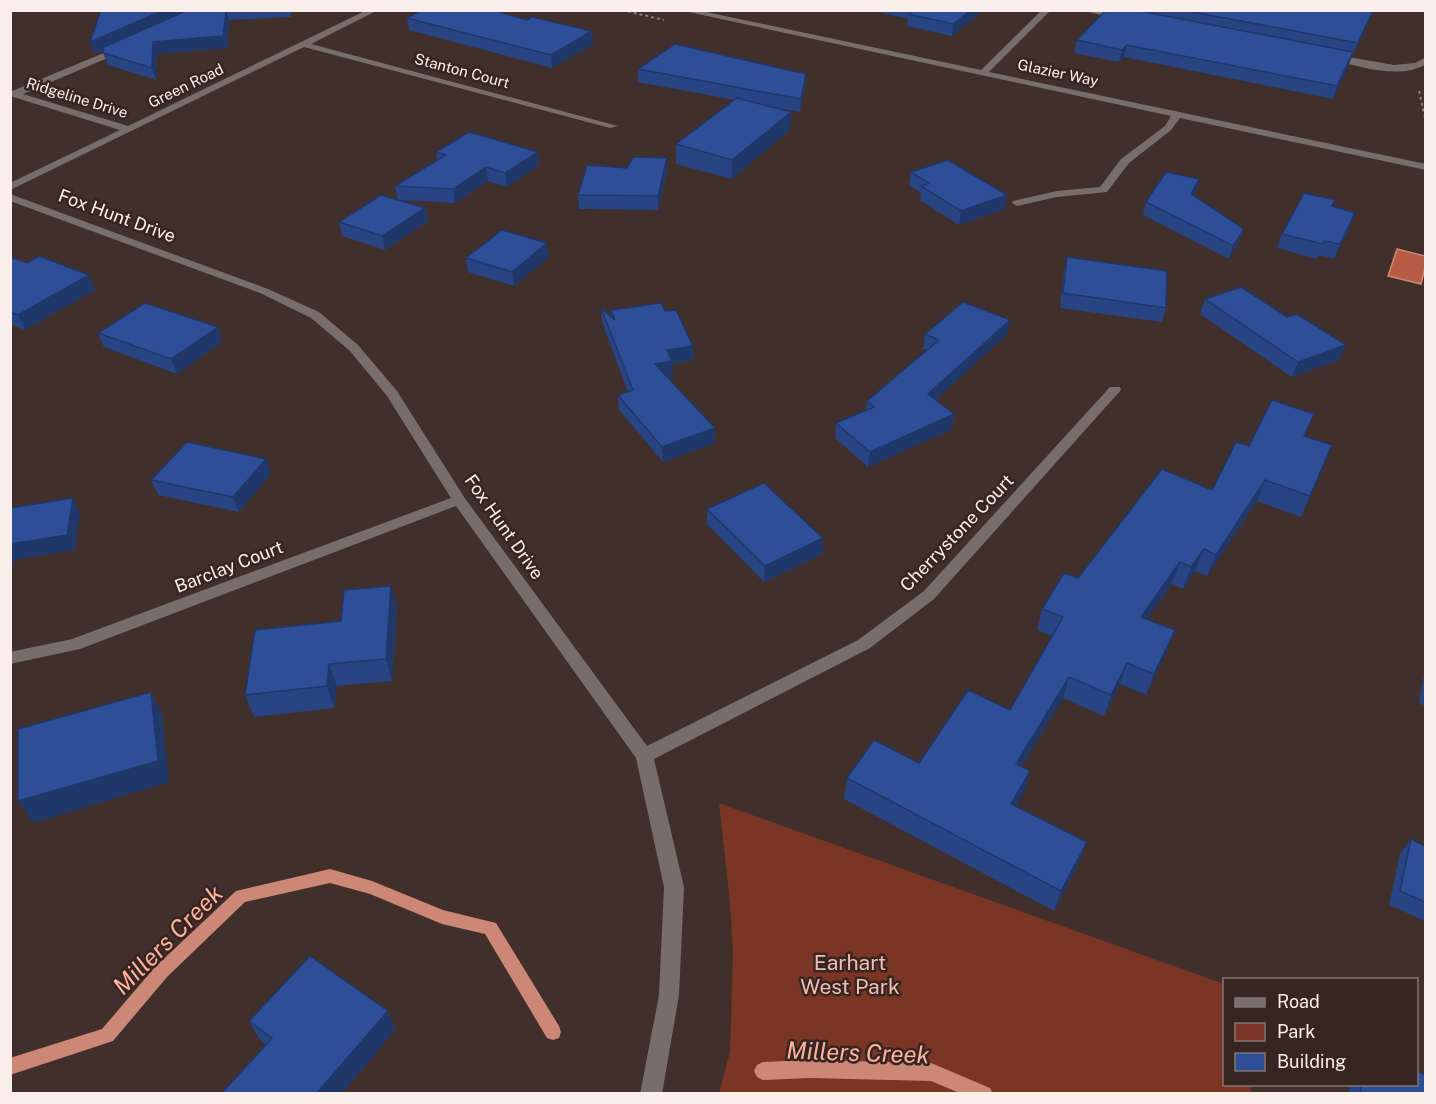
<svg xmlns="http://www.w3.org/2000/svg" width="1436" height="1104" font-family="'Public Sans',sans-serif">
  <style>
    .green { fill: #7a3524 }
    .water { fill: #b85b44; stroke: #cc8776; stroke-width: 1.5 }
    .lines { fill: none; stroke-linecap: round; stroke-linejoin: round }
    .stream { fill: #cc8776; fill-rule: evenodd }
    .path { stroke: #8c7d79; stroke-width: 2; stroke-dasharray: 3 3; stroke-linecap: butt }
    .minor { fill: #776e6b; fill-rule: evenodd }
    .wall { fill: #284483 }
    .shaded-wall { fill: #20376a }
    .building { fill: #2e4f98; stroke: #20376a; stroke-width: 1.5 }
    .labels { text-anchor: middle; stroke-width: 5; stroke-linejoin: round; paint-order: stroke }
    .far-street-label { font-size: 15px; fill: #faeeeb; stroke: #362521 }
    .street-label { font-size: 18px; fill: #faeeeb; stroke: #362521 }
    .near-park-label { font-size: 21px; fill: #f1bdb0; stroke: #362521 }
    .near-water-label { font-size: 24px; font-style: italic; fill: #feb29e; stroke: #362521 }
  </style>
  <rect width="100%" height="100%" fill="#402f2b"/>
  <polygon class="green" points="719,803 1224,984 1224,1084 1252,1085 1250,1093 719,1093 730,1052 733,953 730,902"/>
  <polygon class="water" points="1397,249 1425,256 1425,268 1421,284 1388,276"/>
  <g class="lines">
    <g class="stream">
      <polygon points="330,869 372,881 443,910 496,923 559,1026 561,1032 559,1038 553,1040 547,1038 485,934 442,924 370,894 330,883 245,902 167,977 113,1041 10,1075 10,1058 102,1029 155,967 236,891"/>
      <polygon points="810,1060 931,1063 990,1088 993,1094 962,1094 931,1081 810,1078 763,1080 757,1077 754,1071 757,1065 763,1062"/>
    </g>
    <g class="path">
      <polyline points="622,10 664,20"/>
      <polyline points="1419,91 1426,122"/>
    </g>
    <g class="minor">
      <polygon points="367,10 378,10 311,44 618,126 610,128 304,47 10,190 10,183 120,130 10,96 10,92 118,47 124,47 124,51 23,94 128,126"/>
      <polygon points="679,10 697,10 981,70 1042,10 1051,10 989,72 1426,164 1426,170 1180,118 1171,130 1129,163 1107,192 1057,197 1017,206 1012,203 1013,201 1057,191 1100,187 1121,159 1165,126 1171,116"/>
      <polygon points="1080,10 1098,10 1126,18 1122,20"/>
      <path d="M1331 54 1394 65 1415 63 1426 57V64C1399 81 1356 65 1328 59V55Z"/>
      <polygon points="10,194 268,289 319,312 358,345 397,391 464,497 647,746 858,640 924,591 1110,387 1120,387 1121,390 934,599 870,648 654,759 684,887 679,995 662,1094 640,1094 659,995 664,887 636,758 456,506 80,649 10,664 10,652 72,639 451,498 387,396 350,351 311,318 260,293 10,201"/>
    </g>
  </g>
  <g class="wall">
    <polygon points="101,10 292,10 291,17 229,20 227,48 157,54 156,80 108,65 103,53 104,49 94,54"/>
    <polygon points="869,10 984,10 952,36 907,26 908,19"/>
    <polygon points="1106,10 1374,10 1353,55 1352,55 1349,64 1333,99 1124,57 1119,62 1074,53 1077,40"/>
    <polygon points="407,18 593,44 552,68 409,30"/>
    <polygon points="638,69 806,74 805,87 800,112 763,105 790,130 732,179 676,164 676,144 735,100 638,82"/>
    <polygon points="436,152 539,165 507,187 488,181 455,203 400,200 425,208 428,221 385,250 342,236 339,222 398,200 395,186 437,160"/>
    <polygon points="667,158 667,172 658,210 579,209 578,195 627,168"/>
    <polygon points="911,172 1005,209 959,225 920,200 921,193 909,185"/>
    <polygon points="1196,192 1194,196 1239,241 1229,259 1143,215 1146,202"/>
    <polygon points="1332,206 1350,227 1334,259 1319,255 1317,259 1277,248 1282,234"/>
    <polygon points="10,257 27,263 95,290 25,330 10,324"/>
    <polygon points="549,257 514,286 468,272 466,258"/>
    <polygon points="1067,257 1166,308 1162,322 1060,308 1064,272"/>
    <polygon points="1205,299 1287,317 1346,345 1339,360 1292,377 1200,314"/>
    <polygon points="601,308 611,317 611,310 665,311 693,346 694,360 672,364 673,376 667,377 715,428 715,443 663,462 619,410 618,395 628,392 602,322"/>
    <polygon points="218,327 222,342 177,374 104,347 98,333"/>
    <polygon points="925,334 1007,334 935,400 954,414 952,429 868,467 835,438 836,423 866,410 867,401 927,350 923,349"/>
    <polygon points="1304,436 1332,445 1301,517 1257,501 1207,576 1195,571 1183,589 1172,584 1147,619 1167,651 1146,695 1120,684 1104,716 1063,698 1021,767 1030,771 1024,792 1016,806 1087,842 1079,862 1054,911 844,799 847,778 919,763 1010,710 1052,636 1037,630 1042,609 1078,578 1212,490 1249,446"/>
    <polygon points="266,459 271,474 239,512 158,495 151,480"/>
    <polygon points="707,509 823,538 822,554 764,582 707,524"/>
    <polygon points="397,608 392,681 337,686 334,708 254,717 245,695 341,621"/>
    <polygon points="1425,669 1425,706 1419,703"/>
    <polygon points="1411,839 1425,846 1425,921 1389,905 1400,854"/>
    <polygon points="388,1011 395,1030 266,1045 260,1040 249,1021"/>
    <polygon points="1350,1084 1416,1084 1425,1094 1348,1094"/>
  </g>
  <g class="shaded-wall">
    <polygon points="164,10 194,10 94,54 90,42"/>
    <polygon points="226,10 229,20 227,48 157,54 156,80 152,68 153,42"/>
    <polygon points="971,10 984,10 952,36 953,24"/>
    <polygon points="1373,10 1374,10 1353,55 1358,43"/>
    <polygon points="592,31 593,44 552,68 551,55"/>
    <polygon points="1127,45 1124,57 1119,62 1122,50"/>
    <polygon points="1353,52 1349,64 1333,99 1337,86"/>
    <polygon points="806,74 805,87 800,112 801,99"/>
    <polygon points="791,112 790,130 732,179 732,160"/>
    <polygon points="538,152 539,165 507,187 505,173"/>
    <polygon points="667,158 667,172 658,210 658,196"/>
    <polygon points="486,167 488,181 455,203 453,189"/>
    <polygon points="1199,179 1196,192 1187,206 1191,194"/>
    <polygon points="1007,195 1005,209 959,225 961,211"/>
    <polygon points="425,208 428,221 385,250 382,236"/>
    <polygon points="1355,213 1350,227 1334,259 1340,244"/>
    <polygon points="1244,229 1239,241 1229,259 1233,246"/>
    <polygon points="547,243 549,257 514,286 512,272"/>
    <polygon points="89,275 95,290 25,330 18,315"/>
    <polygon points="1010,320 1007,334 926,409 928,394"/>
    <polygon points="218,327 222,342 177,374 171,359"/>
    <polygon points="1346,345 1339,360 1292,377 1298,362"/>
    <polygon points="693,346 694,360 672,364 673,376 656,378 655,364 667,350"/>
    <polygon points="954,414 952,429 868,467 870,452"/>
    <polygon points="715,428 715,443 663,462 662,447"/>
    <polygon points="266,459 271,474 239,512 233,497"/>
    <polygon points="1265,480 1257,501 1207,576 1216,555"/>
    <polygon points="73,498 80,513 75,550 14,560 10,577 10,544"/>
    <polygon points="823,538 822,554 764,582 765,566"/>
    <polygon points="1204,549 1195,571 1183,589 1191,567"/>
    <polygon points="1180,562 1172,584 1133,638 1141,617"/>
    <polygon points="391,586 397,608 392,681 386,659"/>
    <polygon points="1175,630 1167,651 1146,695 1154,674"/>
    <polygon points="1127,663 1120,684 1104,716 1111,695"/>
    <polygon points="329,664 337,686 334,708 327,686"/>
    <polygon points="1069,677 1063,698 1010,785 1016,764"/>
    <polygon points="151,692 162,714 169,782 33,823 18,801"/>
    <polygon points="1030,771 1024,792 1005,824 1011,804"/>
    <polygon points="1087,842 1079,862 1054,911 1061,891"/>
    <polygon points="388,1011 395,1030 342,1094 316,1094"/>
  </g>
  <g class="building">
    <polygon points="101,10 164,10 90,42"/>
    <polygon points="188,10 226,10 223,36 153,42 152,68 103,53 104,47"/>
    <polygon points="422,10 492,10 527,20 532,17 592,31 551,55 407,18"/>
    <polygon points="914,10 971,10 953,24 909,14"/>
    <polygon points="1106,10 1135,10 1353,52 1337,86 1127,45 1122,50 1077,40"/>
    <polygon points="1182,10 1373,10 1358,43"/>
    <polygon points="675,44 806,74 801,99 638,69"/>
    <polygon points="737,98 791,112 732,160 676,144"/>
    <polygon points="469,132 538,152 505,173 486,167 453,189 395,186 446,155 436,152"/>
    <polygon points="633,157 667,158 658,196 578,195 587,165 627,168"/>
    <polygon points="948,160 1007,195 961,211 921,186 929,183 911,172"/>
    <polygon points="1166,172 1199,179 1191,194 1244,229 1233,246 1146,202"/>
    <polygon points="1304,193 1335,200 1332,206 1355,213 1340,244 1324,241 1323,244 1282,234"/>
    <polygon points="381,195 425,208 382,236 339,222"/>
    <polygon points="502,230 547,243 512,272 466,258"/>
    <polygon points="39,256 89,275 18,315 10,312 10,257 27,263"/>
    <polygon points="1067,257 1167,271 1166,308 1063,293"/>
    <polygon points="1241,287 1287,317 1297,314 1346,345 1298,362 1205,299"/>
    <polygon points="963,302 1010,320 928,394 954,414 870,452 836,423 874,407 867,401 939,340 925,334"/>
    <polygon points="145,303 218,327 171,359 98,333"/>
    <polygon points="661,303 665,311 676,310 693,346 667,350 672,361 655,364 715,428 662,447 618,395 633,390 601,308 615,320 611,310"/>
    <polygon points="1272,400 1314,414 1304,436 1332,445 1310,496 1265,480 1216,555 1204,549 1191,567 1180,562 1141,617 1175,630 1154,674 1127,663 1111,695 1069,677 1016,764 1030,771 1011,804 1087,842 1061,891 847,778 874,740 919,763 968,690 1010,710 1063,617 1042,609 1064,573 1078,578 1162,469 1212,490 1236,442 1249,446"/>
    <polygon points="187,442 266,459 233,497 151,480"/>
    <polygon points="764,483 823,538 765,566 707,509"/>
    <polygon points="73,498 67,535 10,544 10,508"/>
    <polygon points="391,586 386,659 329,664 327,686 245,695 255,630 341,621 344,590"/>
    <polygon points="151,692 158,761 18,801 18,729"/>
    <polygon points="1411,839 1425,846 1425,902 1400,891"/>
    <polygon points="310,956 388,1011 316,1094 221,1094 272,1038 249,1021"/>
    <polygon points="1416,1070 1425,1075 1425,1094 1360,1094 1362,1084 1416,1084"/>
  </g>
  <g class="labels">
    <g class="far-street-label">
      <text transform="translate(462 71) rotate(15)" y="5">Stanton Court</text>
      <text transform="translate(1058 73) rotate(12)" y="5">Glazier Way</text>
      <text transform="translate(186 86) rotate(-26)" y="5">Green Road</text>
      <text transform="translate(77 98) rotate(17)" y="5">Ridgeline Drive</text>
    </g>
    <g class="street-label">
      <text transform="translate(117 216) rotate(20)" y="6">Fox Hunt Drive</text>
      <text transform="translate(504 527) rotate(55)" y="6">Fox Hunt Drive</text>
      <text transform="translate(957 533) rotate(-46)" y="6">Cherrystone Court</text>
      <text transform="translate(229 567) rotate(-21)" y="6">Barclay Court</text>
    </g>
    <g class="near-park-label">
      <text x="850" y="970">Earhart<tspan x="850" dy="24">West Park</tspan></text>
    </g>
    <g class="near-water-label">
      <text transform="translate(168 940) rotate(-45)" y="8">Millers Creek</text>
      <text transform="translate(858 1053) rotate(2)" y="8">Millers Creek</text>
    </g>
  </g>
  <rect width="1436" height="1104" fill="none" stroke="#faeeeb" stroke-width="24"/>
  <rect x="1223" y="978" width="195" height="108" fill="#362521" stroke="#847572" stroke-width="1.5"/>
  <rect x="1235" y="998" width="30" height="9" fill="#776e6b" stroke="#847572" stroke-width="1.5"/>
  <text x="1277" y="1008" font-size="18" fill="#faeeeb">Road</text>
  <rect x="1235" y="1023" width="30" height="18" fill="#7a3524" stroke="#847572" stroke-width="1.5"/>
  <text x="1277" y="1038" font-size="18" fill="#faeeeb">Park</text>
  <rect x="1235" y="1053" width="30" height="18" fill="#2e4f98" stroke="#847572" stroke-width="1.5"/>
  <text x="1277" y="1068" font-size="18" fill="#faeeeb">Building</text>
</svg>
